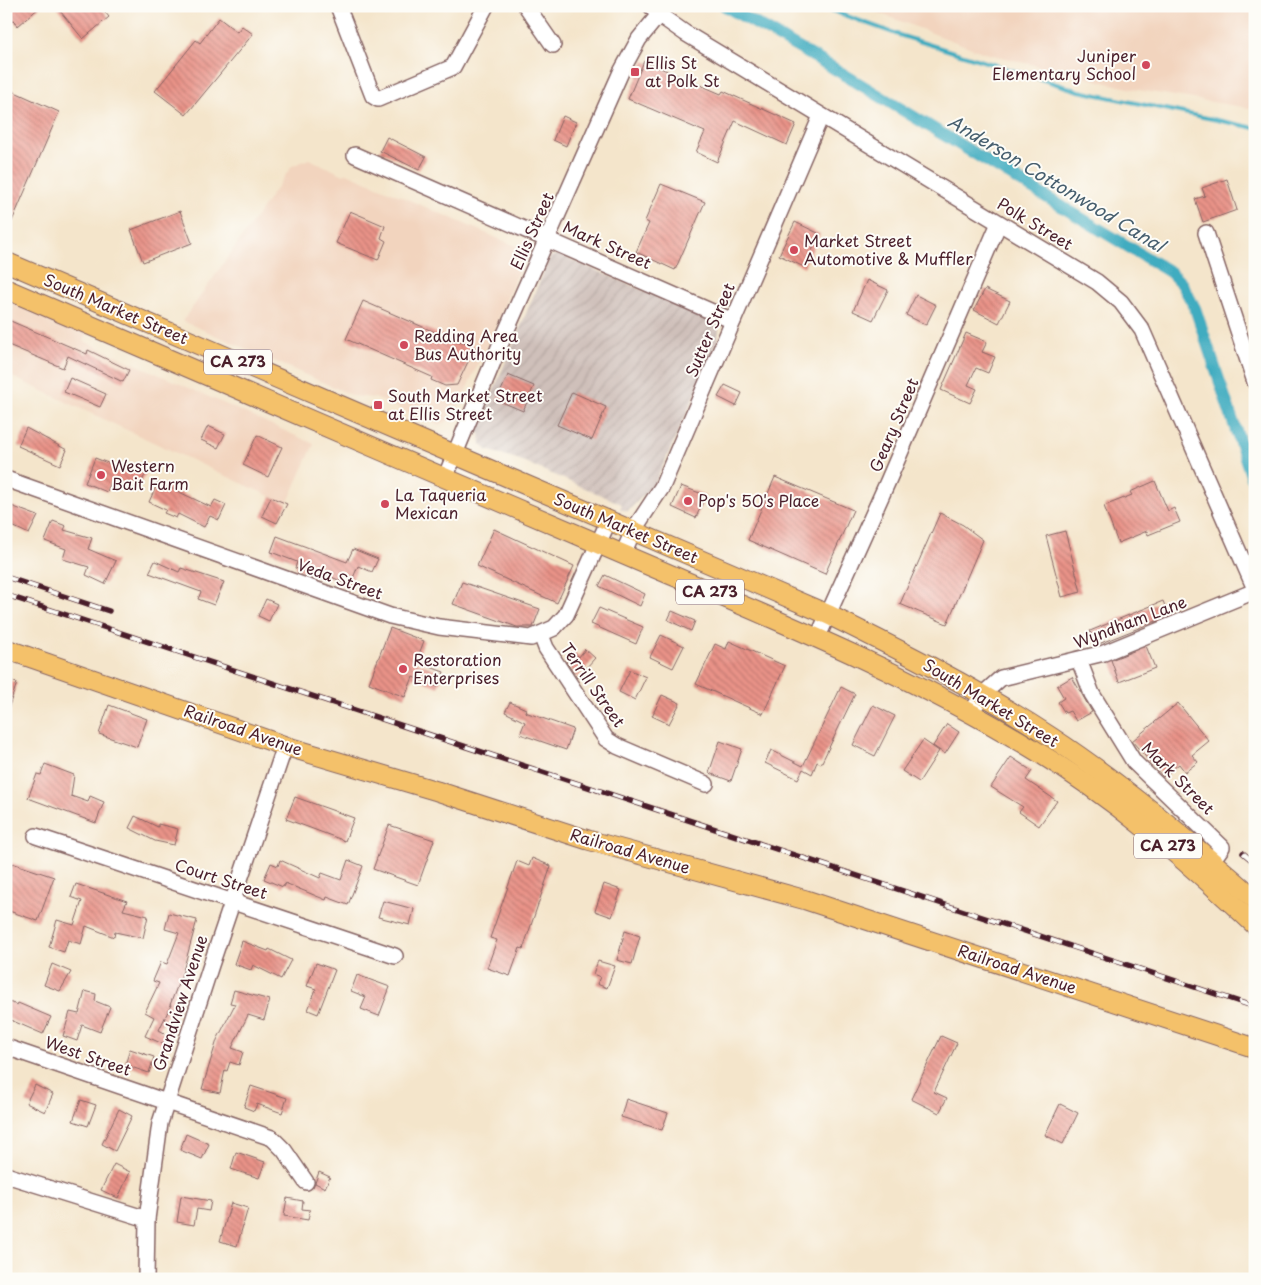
<svg xmlns="http://www.w3.org/2000/svg" width="1261" height="1285" font-family="'Playpen Sans',sans-serif">
  <style>
    .built { fill: #f2d4be }
    .industrial { fill: url(#industrial-furrows) }
    .lines { fill: none; stroke-linecap: round; stroke-linejoin: round }
    .stream { stroke: #41acc0; stroke-width: 4 }
    .canal { stroke: #41acc0; stroke-width: 12 }
    .building { fill: url(#building-back-hatch) }
    .minor-casing { stroke: #866463; stroke-width: 18 }
    .major-casing { stroke: #866463; stroke-width: 21 }
    .minor { stroke: #fff; stroke-width: 15 }
    .major { stroke: #f4c16a; stroke-width: 19 }
    .rail-casing { stroke: #4a1f2b; stroke-width: 5.5 }
    .rail { stroke: #fdfcf7; stroke-width: 4; stroke-dasharray: 11; stroke-linecap: butt }
    .poi-dot { fill: #d1495b; stroke: #fdfcf7; stroke-width: 2 }
    .labels { text-anchor: middle; stroke-width: 4; stroke-linejoin: round; paint-order: stroke }
    .shield { fill: #fdfcf7; stroke: #806168; stroke-width: 1 }
    .shield-label { font-size: 15px; font-weight: bold; fill: #4a1f2b }
    .poi-label { font-size: 16px; fill: #4a1f2b; stroke: #fdfcf7; text-anchor: start }
    .street-label { font-size: 16px; fill: #4a1f2b; stroke: #fdfcf7 }
    .water-label { font-size: 18px; font-style: italic; fill: #465e6e; stroke: #fdfcf7 }
  </style>
  <defs>
    <pattern id="industrial-furrows" width="10" height="10" patternUnits="userSpaceOnUse" patternTransform="scale(1.25)"><rect width="10" height="10" fill="#cfc0ba"/><path d="M-1 1l2-2M0 10L10 0M9 11l2-2" fill="none" stroke="#b3a5a0"/></pattern>
    <pattern id="building-back-hatch" width="6" height="6" patternUnits="userSpaceOnUse" patternTransform="scale(1.25)"><rect width="6" height="6" fill="#e99388"/><path d="M-1 5l2 2M0 0l6 6M5-1l2 2" fill="none" stroke="#bf776f"/></pattern>
  </defs>
  <rect width="100%" height="100%" fill="#fdfcf7"/>
  <filter id="ink" filterUnits="userSpaceOnUse"><feTurbulence type="fractalNoise" baseFrequency=".02" numOctaves="2"/><feDisplacementMap in="SourceGraphic" scale="10" xChannelSelector="R" yChannelSelector="G"/><feConvolveMatrix kernelMatrix="1 2 1 2 8 2 1 2 1" color-interpolation-filters="sRGB"/></filter>
  <filter id="wash" filterUnits="userSpaceOnUse"><feTurbulence type="fractalNoise" baseFrequency=".0096" numOctaves="4" result="noise"/><feDisplacementMap in="SourceGraphic" scale="20" xChannelSelector="R" yChannelSelector="G"/><feGaussianBlur stdDeviation="1.12" result="paint"/><feColorMatrix in="noise" values="0 0 0 0 0 0 0 0 0 0 0 0 0 0 0 0 0 1.4 0 .05"/><feComposite in="paint" operator="in"/></filter>
  <g filter="url(#wash)">
    <rect width="100%" height="100%" fill="#f4e5cb"/>
    <g class="built">
      <polygon points="860,6 1255,6 1255,109 1132,89 985,53"/>
      <polygon points="309,159 344,175 347,173 527,251 488,343 453,418 439,425 375,398 354,396 183,321 292,166"/>
      <polygon points="6,297 88,332 84,341 314,444 287,504 6,374"/>
    </g>
    <polygon class="industrial" points="558,254 712,320 719,329 718,339 705,373 655,483 628,511 620,509 622,504 517,459 487,450 481,444 480,433 476,432 550,257"/>
    <g class="lines">
      <g class="stream">
        <polyline points="819,6 899,35 1079,91 1255,128"/>
        <polyline points="699,8 703,6"/>
      </g>
      <polyline class="canal" points="725,6 830,66 1170,272 1182,284 1195,308 1255,487"/>
    </g>
    <g id="blocks">
      <g class="building">
        <polygon points="6,6 41,6 18,26 6,11"/>
        <polygon points="56,6 100,6 109,17 83,39"/>
        <polygon points="219,18 237,32 242,26 253,34 186,115 155,91 196,40 200,43"/>
        <polygon points="644,61 721,94 723,91 796,124 787,145 735,121 717,162 696,152 705,132 628,99"/>
        <polygon points="6,88 59,112 6,235"/>
        <polygon points="563,116 576,122 566,146 553,140"/>
        <polygon points="387,137 426,157 419,170 380,151"/>
        <polygon points="1227,179 1237,210 1203,222 1195,199 1205,196 1202,188"/>
        <polygon points="661,184 705,202 675,270 636,252 649,223 645,221"/>
        <polygon points="180,211 192,243 143,262 131,230"/>
        <polygon points="350,211 385,226 381,238 386,241 378,260 336,243"/>
        <polygon points="795,222 820,234 804,267 779,255"/>
        <polygon points="867,280 888,290 873,320 853,311"/>
        <polygon points="985,289 1010,301 999,323 974,310"/>
        <polygon points="916,295 936,305 926,325 906,315"/>
        <polygon points="363,301 460,343 461,341 475,347 457,385 445,386 431,380 432,377 346,339"/>
        <polygon points="6,319 87,354 88,350 129,370 123,382 68,356 63,368 6,344"/>
        <polygon points="966,333 987,342 982,352 995,357 988,373 976,368 968,385 977,389 970,403 941,390"/>
        <polygon points="508,375 534,386 523,411 497,400"/>
        <polygon points="70,378 106,394 100,407 64,392"/>
        <polygon points="725,385 742,393 736,406 718,397"/>
        <polygon points="572,392 606,407 592,440 557,425"/>
        <polygon points="208,426 225,434 218,448 201,440"/>
        <polygon points="26,428 67,450 60,465 18,446"/>
        <polygon points="257,435 282,447 268,477 243,465"/>
        <polygon points="95,458 123,469 126,464 146,473 141,483 135,481 131,488 112,479 107,492 85,483"/>
        <polygon points="775,477 853,510 825,574 748,540"/>
        <polygon points="1155,481 1168,511 1174,508 1180,522 1148,535 1147,531 1118,543 1104,506 1132,495 1130,492"/>
        <polygon points="158,482 211,507 215,500 226,505 219,520 210,516 204,527 178,514 176,518 164,513 166,510 149,502"/>
        <polygon points="681,486 705,495 696,518 672,507"/>
        <polygon points="271,497 287,504 277,523 262,516"/>
        <polygon points="6,504 38,516 29,534 6,523"/>
        <polygon points="940,513 963,525 983,540 947,624 900,604"/>
        <polygon points="53,521 66,526 64,530 92,538 88,549 116,561 105,584 86,575 89,567 63,559 66,549 45,541"/>
        <polygon points="494,529 574,566 557,603 477,566"/>
        <polygon points="1065,531 1081,592 1062,597 1046,536"/>
        <polygon points="277,536 347,562 353,549 378,559 372,572 358,566 350,585 329,576 327,580 295,568 297,562 271,552"/>
        <polygon points="155,561 179,572 181,568 224,582 214,605 198,599 201,592 149,573"/>
        <polygon points="605,575 645,594 640,606 599,586"/>
        <polygon points="462,582 540,609 533,627 517,627 453,604"/>
        <polygon points="266,599 277,604 269,621 258,616"/>
        <polygon points="1163,601 1169,616 1096,645 1090,631"/>
        <polygon points="599,608 643,627 636,644 591,624"/>
        <polygon points="672,611 695,621 691,631 668,620"/>
        <polygon points="390,628 424,641 416,662 444,672 438,687 413,677 405,697 369,683"/>
        <polygon points="661,635 684,646 673,668 650,657"/>
        <polygon points="729,641 785,666 763,714 696,684 715,644 726,649"/>
        <polygon points="1146,646 1155,668 1119,682 1111,660"/>
        <polygon points="585,649 595,658 577,678 566,662 574,653 579,657"/>
        <polygon points="630,670 646,677 635,700 619,692"/>
        <polygon points="1072,677 1092,712 1076,721 1070,711 1065,713 1058,702 1064,698 1057,686"/>
        <polygon points="6,679 17,683 8,709 6,709"/>
        <polygon points="841,687 855,694 821,764 817,762 812,774 803,769 798,779 765,763 771,750 803,766"/>
        <polygon points="662,695 680,703 669,724 652,716"/>
        <polygon points="510,702 526,709 525,712 573,729 566,750 520,734 525,722 505,712"/>
        <polygon points="1178,703 1209,741 1192,755 1198,762 1185,772 1179,764 1163,777 1132,741"/>
        <polygon points="109,705 147,719 137,747 99,734"/>
        <polygon points="873,705 895,716 875,756 853,745"/>
        <polygon points="947,724 959,732 945,754 933,746"/>
        <polygon points="923,740 939,751 919,782 902,771"/>
        <polygon points="720,741 742,749 731,781 709,773"/>
        <polygon points="1011,757 1032,771 1026,780 1057,801 1039,826 1019,812 1023,807 991,787"/>
        <polygon points="45,764 74,775 71,796 88,802 90,796 104,802 96,823 28,798 37,774 41,775"/>
        <polygon points="295,797 354,818 345,841 286,819"/>
        <polygon points="135,816 158,827 158,824 178,829 174,845 155,841 129,828"/>
        <polygon points="389,825 434,840 418,885 373,869"/>
        <polygon points="532,858 551,866 523,949 520,948 510,976 487,968 497,940 490,938 517,861 529,866"/>
        <polygon points="280,860 320,878 322,873 341,880 348,860 363,866 348,905 327,897 326,900 285,883 283,887 264,879 271,863 278,866"/>
        <polygon points="12,863 54,877 38,921 6,910 6,881"/>
        <polygon points="76,884 127,901 123,910 148,916 143,938 115,932 114,937 86,926 81,944 68,940 64,952 49,947 57,920 74,925 82,901 71,897"/>
        <polygon points="604,884 621,890 612,917 595,911"/>
        <polygon points="383,901 414,909 410,925 378,917"/>
        <polygon points="169,913 197,920 183,971 170,1005 171,1005 159,1030 168,1035 163,1044 145,1036 154,1017 145,1012 159,983 153,981 161,962 167,964 179,933 165,929"/>
        <polygon points="625,931 640,936 632,964 617,960"/>
        <polygon points="242,941 268,951 269,949 291,960 281,979 253,965 251,970 234,964"/>
        <polygon points="598,961 615,966 607,988 597,984 600,977 593,974"/>
        <polygon points="316,963 335,970 318,1014 308,1010 316,989 307,986"/>
        <polygon points="52,964 71,972 60,991 44,985"/>
        <polygon points="357,975 390,987 379,1016 361,1009 366,997 351,991"/>
        <polygon points="234,990 270,1000 264,1020 248,1015 232,1048 243,1052 239,1065 230,1062 227,1071 225,1070 220,1093 202,1089 217,1040 235,1004 230,1003"/>
        <polygon points="85,991 96,994 95,1001 110,1007 100,1032 82,1025 77,1041 63,1036 70,1012 79,1014"/>
        <polygon points="6,1001 17,1005 18,1003 51,1017 43,1034 6,1018"/>
        <polygon points="941,1036 957,1043 934,1092 947,1098 939,1113 911,1099"/>
        <polygon points="130,1049 154,1057 149,1073 125,1065"/>
        <polygon points="35,1085 53,1094 45,1112 26,1103"/>
        <polygon points="251,1086 287,1098 282,1113 257,1104 254,1111 244,1107"/>
        <polygon points="626,1099 668,1113 662,1130 621,1117"/>
        <polygon points="81,1100 96,1105 88,1126 73,1121"/>
        <polygon points="1060,1104 1078,1113 1063,1144 1045,1135"/>
        <polygon points="119,1109 132,1116 115,1151 102,1144"/>
        <polygon points="186,1134 209,1144 202,1159 180,1150"/>
        <polygon points="236,1152 265,1162 259,1178 231,1169"/>
        <polygon points="114,1164 130,1172 118,1198 101,1190"/>
        <polygon points="319,1172 330,1177 325,1188 315,1183"/>
        <polygon points="181,1196 211,1201 209,1211 197,1209 194,1225 177,1222"/>
        <polygon points="287,1198 303,1201 302,1209 310,1210 308,1220 284,1216"/>
        <polygon points="231,1203 248,1208 237,1246 220,1241"/>
      </g>
    </g>
  </g>
  <g filter="url(#ink)">
    <use href="#blocks" fill-opacity="0" stroke="#866463" stroke-width="1"/>
    <g class="lines">
      <defs>
        <g id="minor">
          <polyline points="338,6 373,96 378,99 453,67 486,6"/>
          <polyline points="526,6 553,45"/>
          <polyline points="651,6 658,14 685,33 1097,282 1121,302 1142,330 1255,589"/>
          <polyline points="355,155 733,321"/>
          <polyline points="1206,233 1255,382"/>
          <polyline points="445,478 500,345 621,72 639,39 666,6"/>
          <polyline points="6,479 390,616 439,627 531,638 554,628 566,615 608,522"/>
          <polyline points="623,554 633,531 662,487 821,116"/>
          <polyline points="541,635 546,648 606,739 617,746 706,784"/>
          <polyline points="817,639 888,481 999,223"/>
          <polyline points="1079,660 1092,694 1134,762 1222,847 1212,861"/>
          <polyline points="971,713 982,695 1001,678 1104,653 1255,591"/>
          <polyline points="36,836 395,956"/>
          <polyline points="6,1047 272,1138 284,1150 306,1182"/>
          <polyline points="6,1175 147,1219"/>
          <polyline points="146,1279 147,1219 160,1123 211,965 285,746"/>
        </g>
        <g id="major">
          <path d="M6 262 829 615C904 652 980 690 1051 737 1124 785 1189 841 1255 899"/>
          <path d="M6 289C199 373 392 455 585 538 736 604 892 663 1033 749 1114 798 1186 860 1255 925"/>
          <polyline points="6,649 285,746 437,791 588,840 806,900 1255,1048"/>
        </g>
      </defs>
      <use href="#minor" class="minor-casing"/>
      <use href="#major" class="major-casing"/>
      <use href="#minor" class="minor"/>
      <use href="#major" class="major"/>
      <defs>
        <g id="rail">
          <polyline points="6,577 109,611"/>
          <polyline points="6,595 1255,1007"/>
          <polyline points="1243,853 1255,863"/>
        </g>
      </defs>
      <use href="#rail" class="rail-casing"/>
      <use href="#rail" class="rail"/>
    </g>
  </g>
  <g class="poi-dot">
    <circle cx="1146" cy="65" r="5"/>
    <rect x="630" y="67" width="10" height="10" rx="2.5"/>
    <circle cx="794" cy="250" r="5"/>
    <circle cx="404" cy="345" r="5"/>
    <rect x="373" y="400" width="10" height="10" rx="2.5"/>
    <circle cx="101" cy="475" r="5"/>
    <circle cx="688" cy="501" r="5"/>
    <circle cx="385" cy="504" r="5"/>
    <circle cx="403" cy="669" r="5"/>
  </g>
  <g class="labels">
    <g class="shield">
      <rect x="204" y="349.5" width="68" height="25" rx="4"/>
      <rect x="676" y="579.5" width="68" height="25" rx="4"/>
      <rect x="1134" y="833.5" width="68" height="25" rx="4"/>
    </g>
    <g class="shield-label">
      <text x="238" y="367">CA 273</text>
      <text x="710" y="597">CA 273</text>
      <text x="1168" y="851">CA 273</text>
    </g>
    <g class="poi-label">
      <text x="1136" y="62" text-anchor="end">Juniper<tspan x="1136" dy="18">Elementary School</tspan></text>
      <text x="645" y="69">Ellis St<tspan x="645" dy="18">at Polk St</tspan></text>
      <text x="804" y="247">Market Street<tspan x="804" dy="18">Automotive &amp; Muffler</tspan></text>
      <text x="414" y="342">Redding Area<tspan x="414" dy="18">Bus Authority</tspan></text>
      <text x="388" y="402">South Market Street<tspan x="388" dy="18">at Ellis Street</tspan></text>
      <text x="111" y="472">Western<tspan x="111" dy="18">Bait Farm</tspan></text>
      <text x="395" y="501">La Taqueria<tspan x="395" dy="18">Mexican</tspan></text>
      <text x="698" y="507">Pop's 50's Place</text>
      <text x="413" y="666">Restoration<tspan x="413" dy="18">Enterprises</tspan></text>
    </g>
    <g class="street-label">
      <text transform="translate(1035 224) rotate(31)" y="6">Polk Street</text>
      <text transform="translate(532 231) rotate(-66)" y="6">Ellis Street</text>
      <text transform="translate(607 245) rotate(24)" y="6">Mark Street</text>
      <text transform="translate(116 309) rotate(23)" y="6">South Market Street</text>
      <text transform="translate(710 330) rotate(-67)" y="6">Sutter Street</text>
      <text transform="translate(894 425) rotate(-67)" y="6">Geary Street</text>
      <text transform="translate(626 528) rotate(23)" y="6">South Market Street</text>
      <text transform="translate(340 579) rotate(20)" y="6">Veda Street</text>
      <text transform="translate(1130 622) rotate(-21)" y="6">Wyndham Lane</text>
      <text transform="translate(593 685) rotate(55)" y="6">Terrill Street</text>
      <text transform="translate(991 703) rotate(31)" y="6">South Market Street</text>
      <text transform="translate(243 730) rotate(19)" y="6">Railroad Avenue</text>
      <text transform="translate(1178 778) rotate(45)" y="6">Mark Street</text>
      <text transform="translate(630 851) rotate(16)" y="6">Railroad Avenue</text>
      <text transform="translate(221 879) rotate(18)" y="6">Court Street</text>
      <text transform="translate(1017 969) rotate(18)" y="6">Railroad Avenue</text>
      <text transform="translate(180 1003) rotate(-72)" y="6">Grandview Avenue</text>
      <text transform="translate(88 1056) rotate(19)" y="6">West Street</text>
    </g>
    <g class="water-label">
      <text transform="translate(1056 184) rotate(31)" y="6">Anderson Cottonwood Canal</text>
    </g>
  </g>
  <rect width="1261" height="1285" fill="none" stroke="#fdfcf7" stroke-width="25"/>
</svg>
